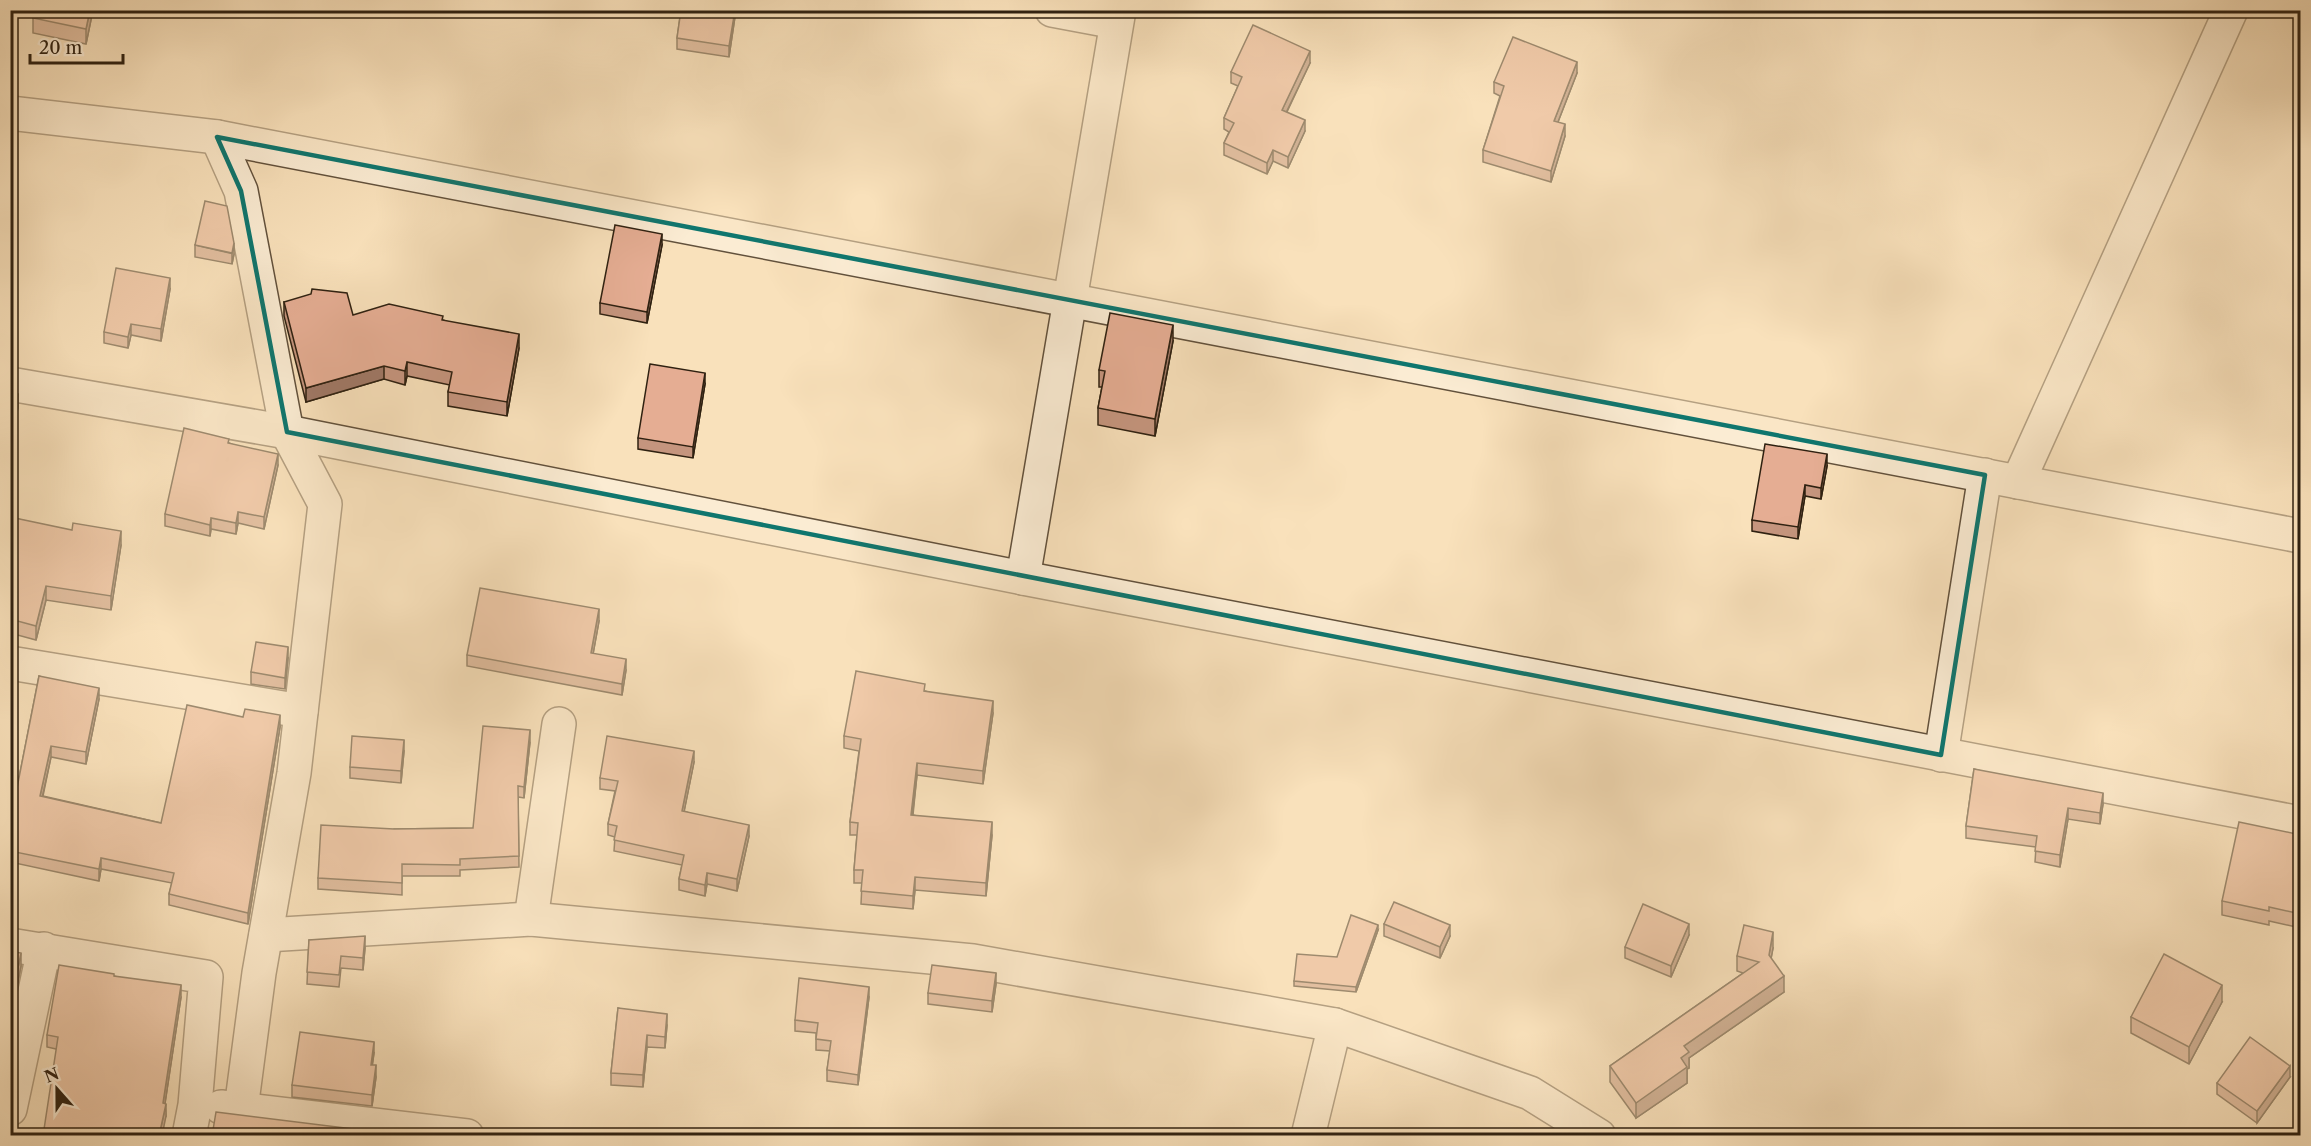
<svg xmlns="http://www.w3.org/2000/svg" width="2311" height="1146" font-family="'Libre Caslon Text',serif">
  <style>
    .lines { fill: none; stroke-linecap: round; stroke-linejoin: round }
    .minor-casing { stroke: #62513c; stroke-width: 36 }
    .minor { stroke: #fbecd3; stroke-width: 33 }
    .wall { fill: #c5957e; stroke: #2f2111; stroke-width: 1.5 }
    .shaded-wall { fill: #a07967; stroke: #2f2111; stroke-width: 1.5 }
    .building { fill: #e5ad93; stroke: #2f2111; stroke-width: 1.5 }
    .marked { fill: none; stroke: #0f766e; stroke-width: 4.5; stroke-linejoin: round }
  </style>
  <rect width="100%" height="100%" fill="#f9e1bb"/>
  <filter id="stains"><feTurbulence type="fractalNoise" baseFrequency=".00333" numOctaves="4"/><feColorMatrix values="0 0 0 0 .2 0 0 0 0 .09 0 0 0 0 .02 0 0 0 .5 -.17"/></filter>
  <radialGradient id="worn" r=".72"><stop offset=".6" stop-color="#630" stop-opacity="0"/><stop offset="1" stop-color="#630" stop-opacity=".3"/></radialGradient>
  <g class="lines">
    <defs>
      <g id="minor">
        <polyline points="1052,10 1116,22"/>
        <polyline points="10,113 217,137 2300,536"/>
        <polyline points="217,137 241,191 287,432 325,504 294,773 259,973 241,1109"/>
        <polyline points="10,384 287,432 1023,578 2300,823"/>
        <polyline points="2018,482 2231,10"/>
        <polyline points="1023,578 1119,10"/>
        <polyline points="10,663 301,711"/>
        <polyline points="1941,755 1985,475"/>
        <polyline points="531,919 559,724"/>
        <polyline points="266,935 531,919 973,961 1335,1025 1530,1093 1599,1136"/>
        <polyline points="10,945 206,977 195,1105 189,1136"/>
        <polyline points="221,1107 467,1136"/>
        <polyline points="10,1109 44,949"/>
        <polyline points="1308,1136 1335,1025"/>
      </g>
    </defs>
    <use href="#minor" class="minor-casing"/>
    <use href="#minor" class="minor"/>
  </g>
  <g class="wall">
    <polygon points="93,10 86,44 33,33 33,18"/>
    <polygon points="681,10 736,10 729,57 677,49 677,38"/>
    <polygon points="1310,63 1287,112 1305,131 1288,168 1273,161 1267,174 1224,155 1224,143 1229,132 1224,129 1224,118 1238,86 1231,83 1231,72"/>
    <polygon points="1577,73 1558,122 1565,136 1551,182 1483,162 1483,150 1500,96 1494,93 1494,82"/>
    <polygon points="195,245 234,254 232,264 195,257"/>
    <polygon points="662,245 647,323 600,314 600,303"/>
    <polygon points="170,289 161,341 131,335 128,348 104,343 104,332"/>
    <polygon points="284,302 353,315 443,320 519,348 507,416 448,406 448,392 450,385 407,376 405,385 384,379 306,402 284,316"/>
    <polygon points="1173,341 1155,436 1098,425 1098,408 1102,387 1099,387 1099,370"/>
    <polygon points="705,384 693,458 638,449 638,438"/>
    <polygon points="229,443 278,465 264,529 238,523 236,534 211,529 210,536 165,526 165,514"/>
    <polygon points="1827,466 1821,499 1805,496 1798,539 1752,531 1752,520"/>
    <polygon points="10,517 121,545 111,610 46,600 36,640 10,633"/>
    <polygon points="599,621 593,654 626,670 622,695 467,666 467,655"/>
    <polygon points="288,658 285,689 251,684 251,672"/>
    <polygon points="39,676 99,699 86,764 51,757 43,796 161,823 280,727 248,924 169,905 169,894 172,883 101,869 99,881 10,862 10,787 17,788"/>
    <polygon points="925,691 993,713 983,784 917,775 913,815 992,835 986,896 915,890 913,909 861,904 862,883 854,883 854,870 857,835 850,835 850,822 859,751 844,748 844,736"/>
    <polygon points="530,742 524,798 518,797 519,867 460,870 460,876 402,876 402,895 318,889 318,878 394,829 473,828"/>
    <polygon points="404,751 401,783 350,778 350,767"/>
    <polygon points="694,762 684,811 749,836 737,891 707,884 705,896 679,890 679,879 682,865 614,851 615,837 608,835 608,824 615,791 600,789 600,778"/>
    <polygon points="1974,769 2103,804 2100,824 2068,819 2060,867 2035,862 2036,847 1966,838 1966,826"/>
    <polygon points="2301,835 2301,928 2269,921 2269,925 2222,915 2222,901"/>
    <polygon points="1384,924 1450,936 1440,958 1384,936"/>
    <polygon points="1378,930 1356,992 1294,986 1294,981 1337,957"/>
    <polygon points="1689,935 1671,977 1625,958 1625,947"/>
    <polygon points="309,940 365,948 363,970 341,968 339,987 307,984"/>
    <polygon points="1773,948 1771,958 1784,992 1689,1058 1689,1068 1687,1069 1687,1083 1636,1118 1610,1082 1610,1066 1743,973 1737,971 1737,956"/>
    <polygon points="10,951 21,966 17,986 10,985"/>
    <polygon points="114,976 181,997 165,1104 166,1116 56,1049 47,1047 47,1035"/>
    <polygon points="996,984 992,1012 928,1004 928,993"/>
    <polygon points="869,997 858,1085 827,1081 827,1070 830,1051 816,1050 816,1033 795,1031 795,1020"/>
    <polygon points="2222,1002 2189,1064 2131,1033 2131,1017"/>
    <polygon points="618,1008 667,1025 665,1048 647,1047 643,1087 611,1085 611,1073"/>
    <polygon points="374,1053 372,1065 376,1077 372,1106 292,1097 292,1085"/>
    <polygon points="2290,1077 2257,1123 2217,1094 2217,1083"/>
  </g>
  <g class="shaded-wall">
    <polygon points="90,10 93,10 86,44 86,29"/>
    <polygon points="735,10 736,10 729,57 729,46"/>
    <polygon points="1310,51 1310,63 1282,121 1282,110"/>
    <polygon points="1577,62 1577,73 1554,132 1554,121"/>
    <polygon points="1305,120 1305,131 1288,168 1288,157"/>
    <polygon points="1565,124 1565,136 1551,182 1551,171"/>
    <polygon points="1273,150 1273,161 1267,174 1267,163"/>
    <polygon points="662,234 662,245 647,323 647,312"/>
    <polygon points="234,243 234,254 232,264 232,253"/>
    <polygon points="170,278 170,289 161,341 161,329"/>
    <polygon points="131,324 131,335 128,348 128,337"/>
    <polygon points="1173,325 1173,341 1155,436 1155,419"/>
    <polygon points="519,334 519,348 507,416 507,402"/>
    <polygon points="407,362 407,376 405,385 405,371"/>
    <polygon points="384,366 384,379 306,402 306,388"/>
    <polygon points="705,373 705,384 693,458 693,447"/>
    <polygon points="18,394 18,408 10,444 10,430"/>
    <polygon points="278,454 278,465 264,529 264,517"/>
    <polygon points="1827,454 1827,466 1821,499 1821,488"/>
    <polygon points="1805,485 1805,496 1798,539 1798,527"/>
    <polygon points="238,512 238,523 236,534 236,523"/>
    <polygon points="211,518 211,529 210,536 210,525"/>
    <polygon points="121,531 121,545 111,610 111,596"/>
    <polygon points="46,586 46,600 36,640 36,626"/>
    <polygon points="599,609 599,621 591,665 591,653"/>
    <polygon points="288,647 288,658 285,689 285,678"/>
    <polygon points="626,659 626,670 622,695 622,684"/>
    <polygon points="99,688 99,699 86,764 86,752"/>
    <polygon points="993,701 993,713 983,784 983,771"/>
    <polygon points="280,715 280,727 248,924 248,913"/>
    <polygon points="530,730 530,742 524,798 524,787"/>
    <polygon points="404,740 404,751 401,783 401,771"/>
    <polygon points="51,746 51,757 40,807 40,796"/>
    <polygon points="694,751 694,762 682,822 682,811"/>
    <polygon points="917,763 917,775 911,828 911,815"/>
    <polygon points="2103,793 2103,804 2100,824 2100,813"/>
    <polygon points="2068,808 2068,819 2060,867 2060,855"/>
    <polygon points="992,822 992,835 986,896 986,883"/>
    <polygon points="749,825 749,836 737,891 737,879"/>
    <polygon points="101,858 101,869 99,881 99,869"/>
    <polygon points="707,873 707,884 705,896 705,885"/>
    <polygon points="915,877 915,890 913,909 913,896"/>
    <polygon points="1689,924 1689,935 1671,977 1671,966"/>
    <polygon points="1378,925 1378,930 1356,992 1356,987"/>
    <polygon points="1450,925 1450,936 1440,958 1440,947"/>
    <polygon points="1773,932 1773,948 1769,970 1769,955"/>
    <polygon points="365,936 365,948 363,970 363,958"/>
    <polygon points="21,953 21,966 17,986 17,973"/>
    <polygon points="996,973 996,984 992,1012 992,1001"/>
    <polygon points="1784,976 1784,992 1689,1058 1689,1068 1687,1069 1687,1083 1636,1118 1636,1103 1684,1046"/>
    <polygon points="181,985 181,997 163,1116 163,1103"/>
    <polygon points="2222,985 2222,1002 2189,1064 2189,1047"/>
    <polygon points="869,987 869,997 858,1085 858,1075"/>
    <polygon points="667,1014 667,1025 665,1048 665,1037"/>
    <polygon points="647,1035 647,1047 643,1087 643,1075"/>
    <polygon points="374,1042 374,1053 371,1077 371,1065"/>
    <polygon points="376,1065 376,1077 372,1106 372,1095"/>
    <polygon points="2290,1066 2290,1077 2257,1123 2257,1111"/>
    <polygon points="166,1104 166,1116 162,1136 159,1136"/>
  </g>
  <g class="building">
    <polygon points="35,10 90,10 86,29 33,18"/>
    <polygon points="681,10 735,10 729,46 677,38"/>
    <polygon points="1253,25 1310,51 1282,110 1305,120 1288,157 1273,150 1267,163 1224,143 1234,123 1224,118 1242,77 1231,72"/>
    <polygon points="1513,37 1577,62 1554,121 1565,124 1551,171 1483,150 1504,86 1494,82"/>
    <polygon points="205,201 227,206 234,243 232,253 195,245"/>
    <polygon points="615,225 662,234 647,312 600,303"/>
    <polygon points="116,268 170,278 161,329 131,324 128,337 104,332"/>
    <polygon points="312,289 347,293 353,315 389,304 443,316 442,320 519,334 507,402 448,392 452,372 407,362 405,371 384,366 306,388 284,302 311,294"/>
    <polygon points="1110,313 1173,325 1155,419 1098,408 1105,371 1099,370"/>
    <polygon points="650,364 705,373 693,447 638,438"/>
    <polygon points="10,393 18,394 10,430"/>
    <polygon points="184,428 229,439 228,443 278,454 264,517 238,512 236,523 211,518 210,525 165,514"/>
    <polygon points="1765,444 1827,454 1821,488 1805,485 1798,527 1752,520"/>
    <polygon points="10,517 72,530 73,523 121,531 111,596 46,586 36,626 10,619"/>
    <polygon points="480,588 599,609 591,653 626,659 622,684 467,655"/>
    <polygon points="256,642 288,647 285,678 251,672"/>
    <polygon points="856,671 925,684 924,691 993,701 983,771 917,763 911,815 992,822 986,883 915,877 913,896 861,891 863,870 854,870 858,823 850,822 861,739 844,736"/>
    <polygon points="39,676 99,688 86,752 51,746 40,796 161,823 187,705 243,717 245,709 280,715 248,913 169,894 174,873 101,858 99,869 10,851 10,787 17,788"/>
    <polygon points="483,726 530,730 524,787 518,786 519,856 460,859 460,865 402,864 402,883 318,878 321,825 394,829 473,828"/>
    <polygon points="352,736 404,740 401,771 350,767"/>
    <polygon points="607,736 694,751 682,811 749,825 737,879 707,873 705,885 679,879 684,855 614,840 617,826 608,824 618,781 600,778"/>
    <polygon points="1974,769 2103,793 2100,813 2068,808 2060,855 2035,851 2037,836 1966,826"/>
    <polygon points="2239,822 2301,835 2301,914 2269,907 2269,911 2222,901"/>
    <polygon points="1394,902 1450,925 1440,947 1384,924"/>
    <polygon points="1643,904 1689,924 1671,966 1625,947"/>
    <polygon points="1351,915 1378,925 1356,987 1294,981 1297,954 1337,957"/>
    <polygon points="1744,925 1773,932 1769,955 1784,976 1684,1046 1689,1052 1681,1058 1687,1067 1636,1103 1610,1066 1759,962 1737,956"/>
    <polygon points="365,936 363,958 341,956 339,975 307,972 309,940"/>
    <polygon points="10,951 21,953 17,973 10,972"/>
    <polygon points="2164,954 2222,985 2189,1047 2131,1017"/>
    <polygon points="59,965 114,974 114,976 181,985 163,1103 166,1104 159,1136 43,1136 58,1037 47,1035"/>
    <polygon points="932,965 996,973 992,1001 928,993"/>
    <polygon points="799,978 869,987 858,1075 827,1070 831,1041 816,1039 818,1023 795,1020"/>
    <polygon points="618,1008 667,1014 665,1037 647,1035 643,1075 611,1073"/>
    <polygon points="300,1032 374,1042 371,1065 376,1065 372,1095 292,1085"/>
    <polygon points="2250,1037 2290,1066 2257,1111 2217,1083"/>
    <polygon points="216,1112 410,1136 212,1136"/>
  </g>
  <path d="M0 0H2311V1146H0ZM217 137 1985 475 1941 755 287 432 241 191Z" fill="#f9e1bb" fill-opacity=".55" fill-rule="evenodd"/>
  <path class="marked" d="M217 137 1985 475 1941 755 287 432 241 191Z"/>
  <rect width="2311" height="1146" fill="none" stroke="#f9e1bb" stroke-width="36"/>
  <rect x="12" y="12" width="2287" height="1122" fill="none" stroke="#2f2111" stroke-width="3"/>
  <rect x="18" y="18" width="2275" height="1110" fill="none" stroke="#2f2111" stroke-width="1.5"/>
  <g transform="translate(57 1089) rotate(339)" stroke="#fbecd3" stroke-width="4.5" paint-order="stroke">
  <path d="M0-4.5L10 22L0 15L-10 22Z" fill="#2f2111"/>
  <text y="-9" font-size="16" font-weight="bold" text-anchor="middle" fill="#2f2111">N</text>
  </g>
  <path d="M30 54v9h93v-9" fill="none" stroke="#2f2111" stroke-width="3"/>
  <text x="39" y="54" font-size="18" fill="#2f2111" stroke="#fbecd3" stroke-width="4.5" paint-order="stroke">20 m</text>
  <rect width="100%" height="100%" filter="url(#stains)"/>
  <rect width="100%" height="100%" fill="url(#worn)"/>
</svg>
